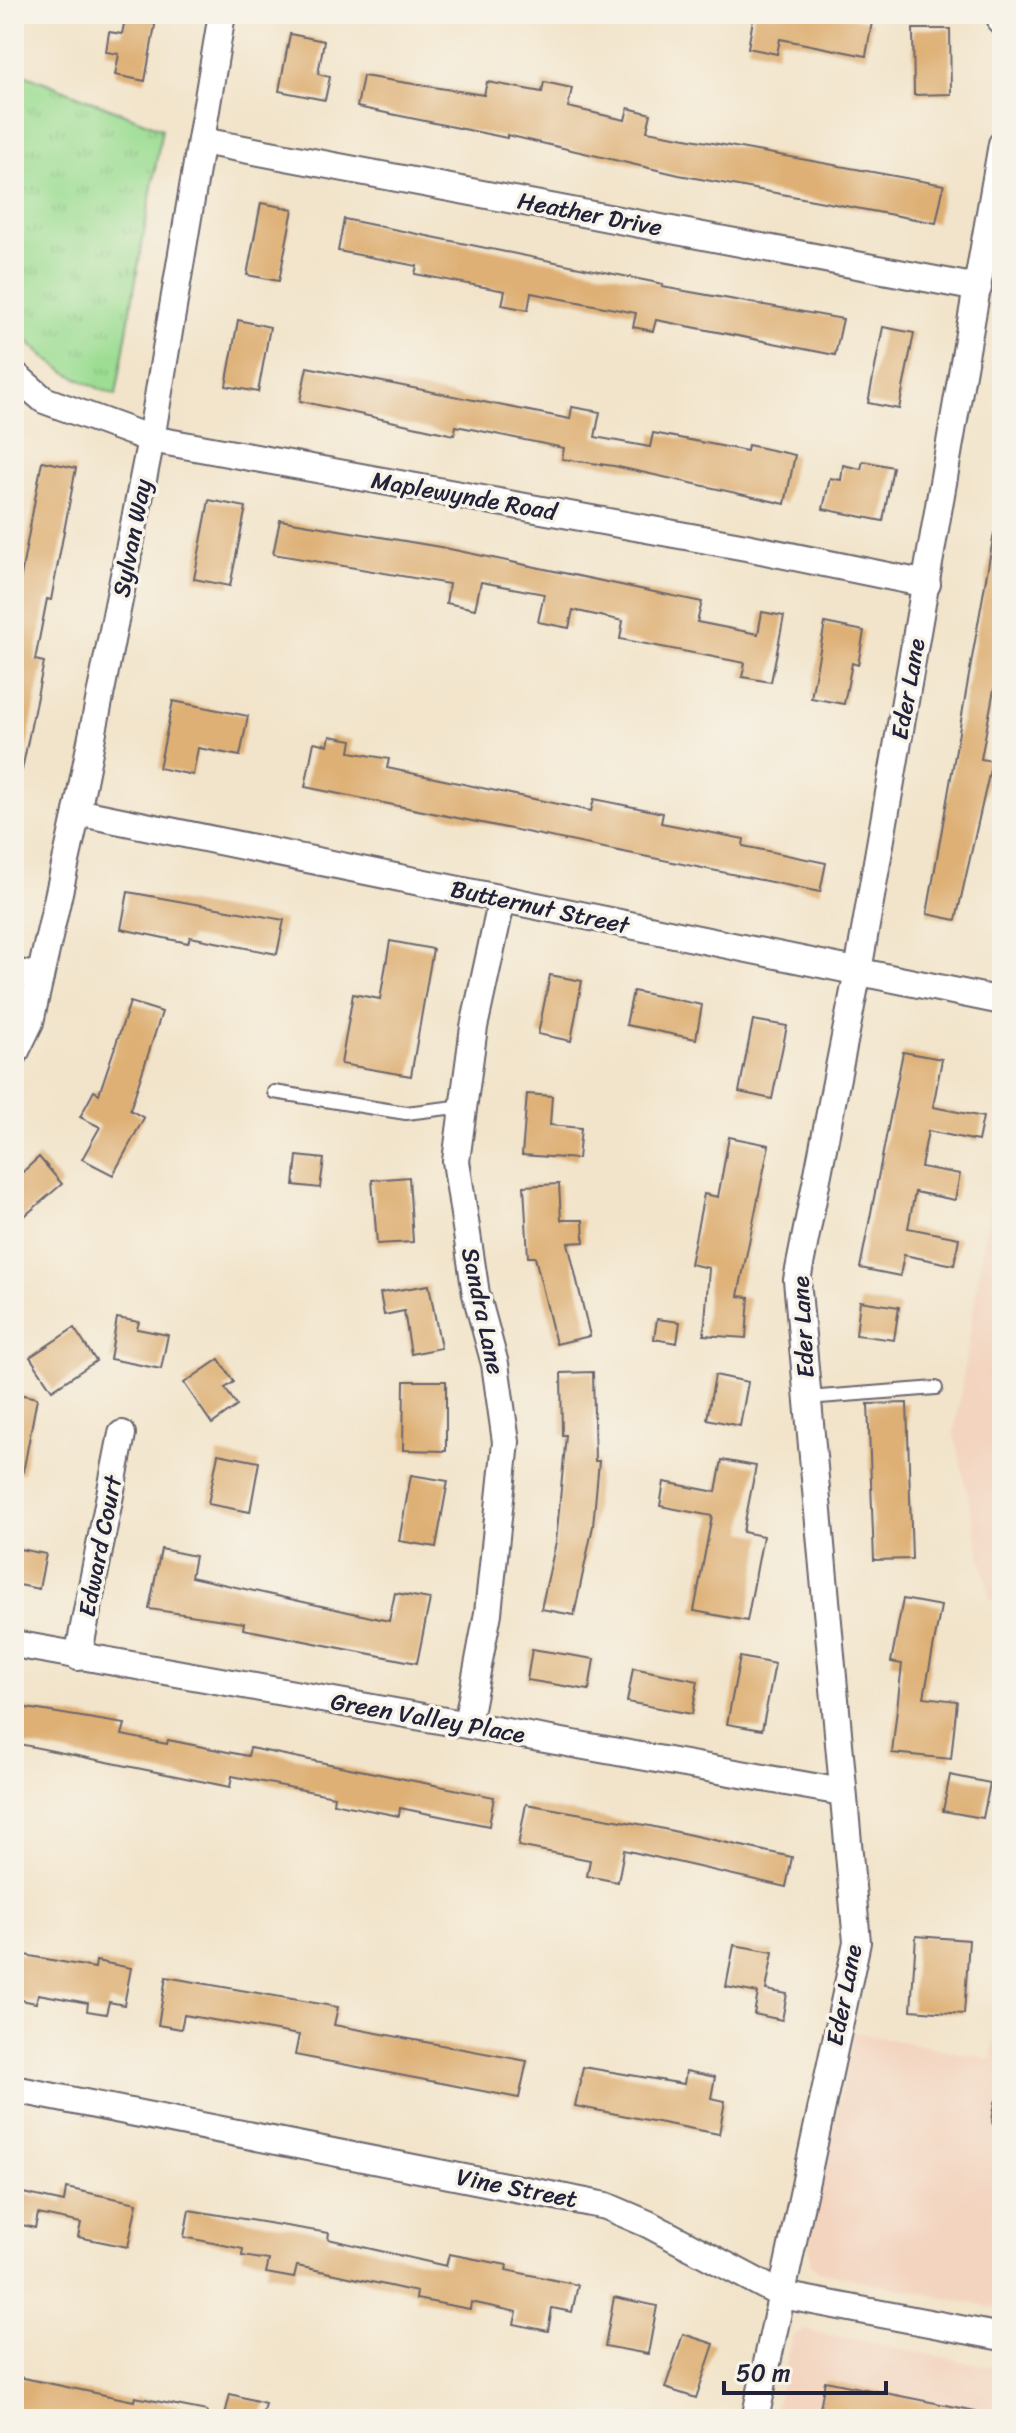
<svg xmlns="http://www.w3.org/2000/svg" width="1016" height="2433" font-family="Sriracha,sans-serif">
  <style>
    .built { fill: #f3d4bf }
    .park { fill: url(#park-tufts); stroke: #5f8067; stroke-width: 2 }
    .building { fill: #deb076 }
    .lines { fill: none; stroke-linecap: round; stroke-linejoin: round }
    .service-casing { stroke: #6b666d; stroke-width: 16 }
    .minor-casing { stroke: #6b666d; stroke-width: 30 }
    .service { stroke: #fff; stroke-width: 12 }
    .minor { stroke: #fff; stroke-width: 26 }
    .labels { text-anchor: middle; stroke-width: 7; stroke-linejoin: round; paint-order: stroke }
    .street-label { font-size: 24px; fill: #22223b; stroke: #f7f3e8 }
  </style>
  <defs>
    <pattern id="park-tufts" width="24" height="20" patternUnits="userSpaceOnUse" patternTransform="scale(2)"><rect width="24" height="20" fill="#9cdd93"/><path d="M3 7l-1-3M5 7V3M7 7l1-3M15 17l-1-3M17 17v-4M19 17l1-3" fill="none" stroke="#86bd80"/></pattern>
  </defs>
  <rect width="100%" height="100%" fill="#f7f3e8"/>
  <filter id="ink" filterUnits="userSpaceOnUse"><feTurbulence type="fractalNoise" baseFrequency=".0125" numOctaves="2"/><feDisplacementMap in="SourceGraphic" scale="16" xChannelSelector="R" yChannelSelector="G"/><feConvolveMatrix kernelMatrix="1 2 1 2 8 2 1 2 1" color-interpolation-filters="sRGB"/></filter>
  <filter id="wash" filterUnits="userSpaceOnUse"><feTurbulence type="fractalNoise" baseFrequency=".006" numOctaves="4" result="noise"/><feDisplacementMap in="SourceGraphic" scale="32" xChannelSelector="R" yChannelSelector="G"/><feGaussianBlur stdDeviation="1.8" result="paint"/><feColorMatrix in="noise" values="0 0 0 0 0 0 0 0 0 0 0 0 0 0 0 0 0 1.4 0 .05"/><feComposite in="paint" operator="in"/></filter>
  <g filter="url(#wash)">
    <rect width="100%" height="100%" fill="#f2e4ca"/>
    <g class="built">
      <polygon points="1002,1129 1002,1601 990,1599 954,1433"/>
      <polygon points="1002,1991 1002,2310 818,2271 810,2262 809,2245 854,2032 991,2059"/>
      <polygon points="806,2330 1002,2369 1002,2419 773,2419 793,2335"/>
    </g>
    <path class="park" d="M14 70 162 129 116 395C71 379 45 362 14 326Z"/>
    <g id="blocks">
      <g class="building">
        <polygon points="126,14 157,14 145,81 115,75 119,54 106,52 109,32 122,34"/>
        <polygon points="754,14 834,14 872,22 866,56 780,39 777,54 748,48"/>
        <polygon points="913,29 950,29 951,94 914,95"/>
        <polygon points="290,34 324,41 318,74 330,77 325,100 279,91"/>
        <polygon points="363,76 484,95 487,82 542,92 544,82 572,88 568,107 625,120 628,108 651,114 647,131 944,185 936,223 679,175 507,135 507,138 357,107"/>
        <polygon points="261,203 293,209 279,281 247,275"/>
        <polygon points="344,219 663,284 662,287 843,319 835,355 656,320 653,331 633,327 636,313 531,293 528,310 502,305 505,291 415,274 417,266 338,251"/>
        <polygon points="238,320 270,327 258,392 226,386"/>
        <polygon points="883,327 914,333 899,409 868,403"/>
        <polygon points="307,367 570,419 572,407 600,412 595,437 650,447 653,433 747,451 748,445 795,455 785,504 614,466 562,459 564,448 456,426 454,435 300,401"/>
        <polygon points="42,461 76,468 51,600 47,599 35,660 44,662 22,770 14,769 14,614"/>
        <polygon points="863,461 893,467 883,521 823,509 830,478 841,480 843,465 861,469"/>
        <polygon points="209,500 246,507 230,586 194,579"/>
        <polygon points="280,520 440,547 702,602 697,622 758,634 762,612 784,616 771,682 742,677 745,663 620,639 623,621 573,610 569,628 538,622 544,594 481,582 475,609 446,603 449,584 273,554"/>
        <polygon points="994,533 1002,534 1002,690 994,689 981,759 992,761 956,920 927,914"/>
        <polygon points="825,623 864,631 858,665 852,663 844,704 811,698"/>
        <polygon points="173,701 248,716 240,756 198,748 193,775 159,768"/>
        <polygon points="330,736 352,740 350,752 389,759 387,768 591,811 594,799 663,813 661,823 744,839 743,846 826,863 820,892 305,787 314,742 328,745"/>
        <polygon points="128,892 284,920 277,954 190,937 188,943 121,929"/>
        <polygon points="390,941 433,949 411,1076 341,1064 353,994 380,999"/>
        <polygon points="550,975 582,981 571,1041 538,1034"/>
        <polygon points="633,991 702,1005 696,1039 626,1025"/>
        <polygon points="130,1002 162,1012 130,1110 144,1118 113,1175 82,1159 100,1127 80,1117 94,1091 99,1094"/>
        <polygon points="753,1020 787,1026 772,1099 739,1092"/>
        <polygon points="903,1052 942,1059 933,1107 983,1117 978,1141 928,1131 921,1167 960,1174 955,1200 915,1192 908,1228 959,1238 954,1265 904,1255 900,1276 860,1268"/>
        <polygon points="527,1094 552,1096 550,1125 581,1128 578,1159 522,1155"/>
        <polygon points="729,1137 769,1145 738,1296 749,1297 746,1338 704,1335 709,1268 690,1264 704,1194 718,1197"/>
        <polygon points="297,1156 324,1159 320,1188 294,1185"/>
        <polygon points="39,1157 62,1184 14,1225 14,1180"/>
        <polygon points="409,1177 413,1242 377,1244 372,1180"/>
        <polygon points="559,1184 561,1220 583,1220 584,1242 568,1243 590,1336 556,1344 535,1257 528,1257 524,1186"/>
        <polygon points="429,1285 441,1348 411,1354 404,1311 384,1315 380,1293"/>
        <polygon points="860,1301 899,1307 894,1340 856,1335"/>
        <polygon points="117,1318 139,1322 137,1329 168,1335 161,1369 110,1359"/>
        <polygon points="657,1319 680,1322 677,1343 654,1339"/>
        <polygon points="74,1328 96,1361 52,1390 30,1357"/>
        <polygon points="219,1359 234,1382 225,1388 237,1406 212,1424 184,1383"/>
        <polygon points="593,1372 595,1461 599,1461 593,1526 574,1615 541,1609 556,1542 566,1435 562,1435 561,1373"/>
        <polygon points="715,1375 748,1382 740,1426 707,1419"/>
        <polygon points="404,1381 446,1381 446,1451 403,1450"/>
        <polygon points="14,1393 37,1398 23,1473 14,1472"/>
        <polygon points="907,1403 912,1559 874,1560 868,1404"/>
        <polygon points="218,1454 259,1462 250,1512 208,1504"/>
        <polygon points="722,1460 756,1466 743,1532 763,1536 747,1621 694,1611 712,1516 660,1506 664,1482 716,1492"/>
        <polygon points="411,1475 448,1481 436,1547 399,1541"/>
        <polygon points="14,1548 46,1554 39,1589 14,1584"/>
        <polygon points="161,1549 195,1556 191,1577 389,1621 395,1593 430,1599 417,1663 243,1629 244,1623 149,1609"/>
        <polygon points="903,1599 941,1606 924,1697 957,1701 951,1759 892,1753 902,1664 891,1662"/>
        <polygon points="532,1649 594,1659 589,1690 527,1680"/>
        <polygon points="740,1657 775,1664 762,1730 727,1724"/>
        <polygon points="633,1668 698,1681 692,1714 627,1702"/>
        <polygon points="14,1706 125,1724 122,1735 167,1744 168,1740 248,1756 250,1748 494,1797 489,1826 400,1808 399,1816 333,1803 334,1796 232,1776 230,1787 14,1743"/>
        <polygon points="950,1775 990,1783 983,1818 943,1811"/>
        <polygon points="526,1804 650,1826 792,1857 786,1887 624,1850 618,1882 587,1876 590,1860 518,1846"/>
        <polygon points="916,1936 969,1940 964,2014 911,2010"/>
        <polygon points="734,1945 773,1952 766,1990 787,1994 782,2020 754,2014 758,1993 726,1987"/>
        <polygon points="14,1953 95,1968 96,1961 131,1968 124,2005 109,2002 106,2014 87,2011 88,2003 38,1994 36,2003 16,1999 18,1985 14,1985"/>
        <polygon points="166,1977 338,2007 334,2025 527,2061 519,2098 295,2055 299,2035 184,2015 181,2029 158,2025"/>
        <polygon points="583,2067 684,2084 686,2071 715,2077 711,2098 725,2101 719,2134 575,2106"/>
        <polygon points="66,2188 137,2203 128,2247 78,2237 81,2223 38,2214 35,2228 14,2223 14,2191 64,2202"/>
        <polygon points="189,2210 329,2233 328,2239 446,2266 449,2254 507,2265 506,2270 578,2285 572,2312 552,2308 548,2331 514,2324 517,2312 471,2302 470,2309 416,2299 417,2292 340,2275 297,2266 294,2278 266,2273 269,2260 242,2256 243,2249 184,2237"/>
        <polygon points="614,2297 657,2306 648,2354 605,2346"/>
        <polygon points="683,2334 714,2344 696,2398 665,2388"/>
        <polygon points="14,2376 134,2401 135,2397 207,2411 206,2419 91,2419 60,2413 58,2419 14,2419"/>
        <polygon points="825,2381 976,2411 976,2419 818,2419"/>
        <polygon points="230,2394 265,2403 261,2419 224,2419"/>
      </g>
    </g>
  </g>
  <g filter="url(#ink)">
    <use href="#blocks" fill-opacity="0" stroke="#6b666d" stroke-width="2"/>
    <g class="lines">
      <defs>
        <g id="service">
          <polyline points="274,1092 406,1113 464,1106"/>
          <polyline points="807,1398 936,1388"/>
          <polyline points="1002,2104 999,2121 1002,2122"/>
        </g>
        <g id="minor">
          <polyline points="999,14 1002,23"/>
          <polyline points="202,141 978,288"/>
          <polyline points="14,374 44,400 151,439 746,547 927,584"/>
          <polyline points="77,812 1002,1001"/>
          <polyline points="14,972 40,977"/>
          <polyline points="14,1055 30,1022 77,812 151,439 222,14"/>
          <polyline points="14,1644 842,1792"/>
          <polyline points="78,1657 122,1434"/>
          <polyline points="467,1724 488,1613 506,1442 495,1364 476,1294 456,1161 474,1027 502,899"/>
          <polyline points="14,2089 606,2206 648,2224 782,2295 1002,2337"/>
          <polyline points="755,2419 857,1942 797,1280 858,971 1002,144"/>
        </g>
      </defs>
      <use href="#service" class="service-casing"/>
      <use href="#minor" class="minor-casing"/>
      <use href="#service" class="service"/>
      <use href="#minor" class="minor"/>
    </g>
  </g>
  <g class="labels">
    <g class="street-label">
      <text transform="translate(590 214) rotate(11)" y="8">Heather Drive</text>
      <text transform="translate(464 496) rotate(10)" y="8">Maplewynde Road</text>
      <text transform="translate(132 538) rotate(-79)" y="8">Sylvan Way</text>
      <text transform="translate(908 689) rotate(-80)" y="8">Eder Lane</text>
      <text transform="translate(540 907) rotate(12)" y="8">Butternut Street</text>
      <text transform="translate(483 1311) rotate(78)" y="8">Sandra Lane</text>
      <text transform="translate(803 1327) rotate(-93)" y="8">Eder Lane</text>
      <text transform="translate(100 1546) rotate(-79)" y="8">Edward Court</text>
      <text transform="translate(428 1718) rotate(10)" y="8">Green Valley Place</text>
      <text transform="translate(844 1995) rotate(-79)" y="8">Eder Lane</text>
      <text transform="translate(517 2188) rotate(11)" y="8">Vine Street</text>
    </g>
  </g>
  <rect width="1016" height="2433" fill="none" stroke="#f7f3e8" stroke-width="48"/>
  <path d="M724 2381v12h162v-12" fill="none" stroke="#22223b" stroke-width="4"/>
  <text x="736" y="2381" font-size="24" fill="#22223b" stroke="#f7f3e8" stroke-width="6" paint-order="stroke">50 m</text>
</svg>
